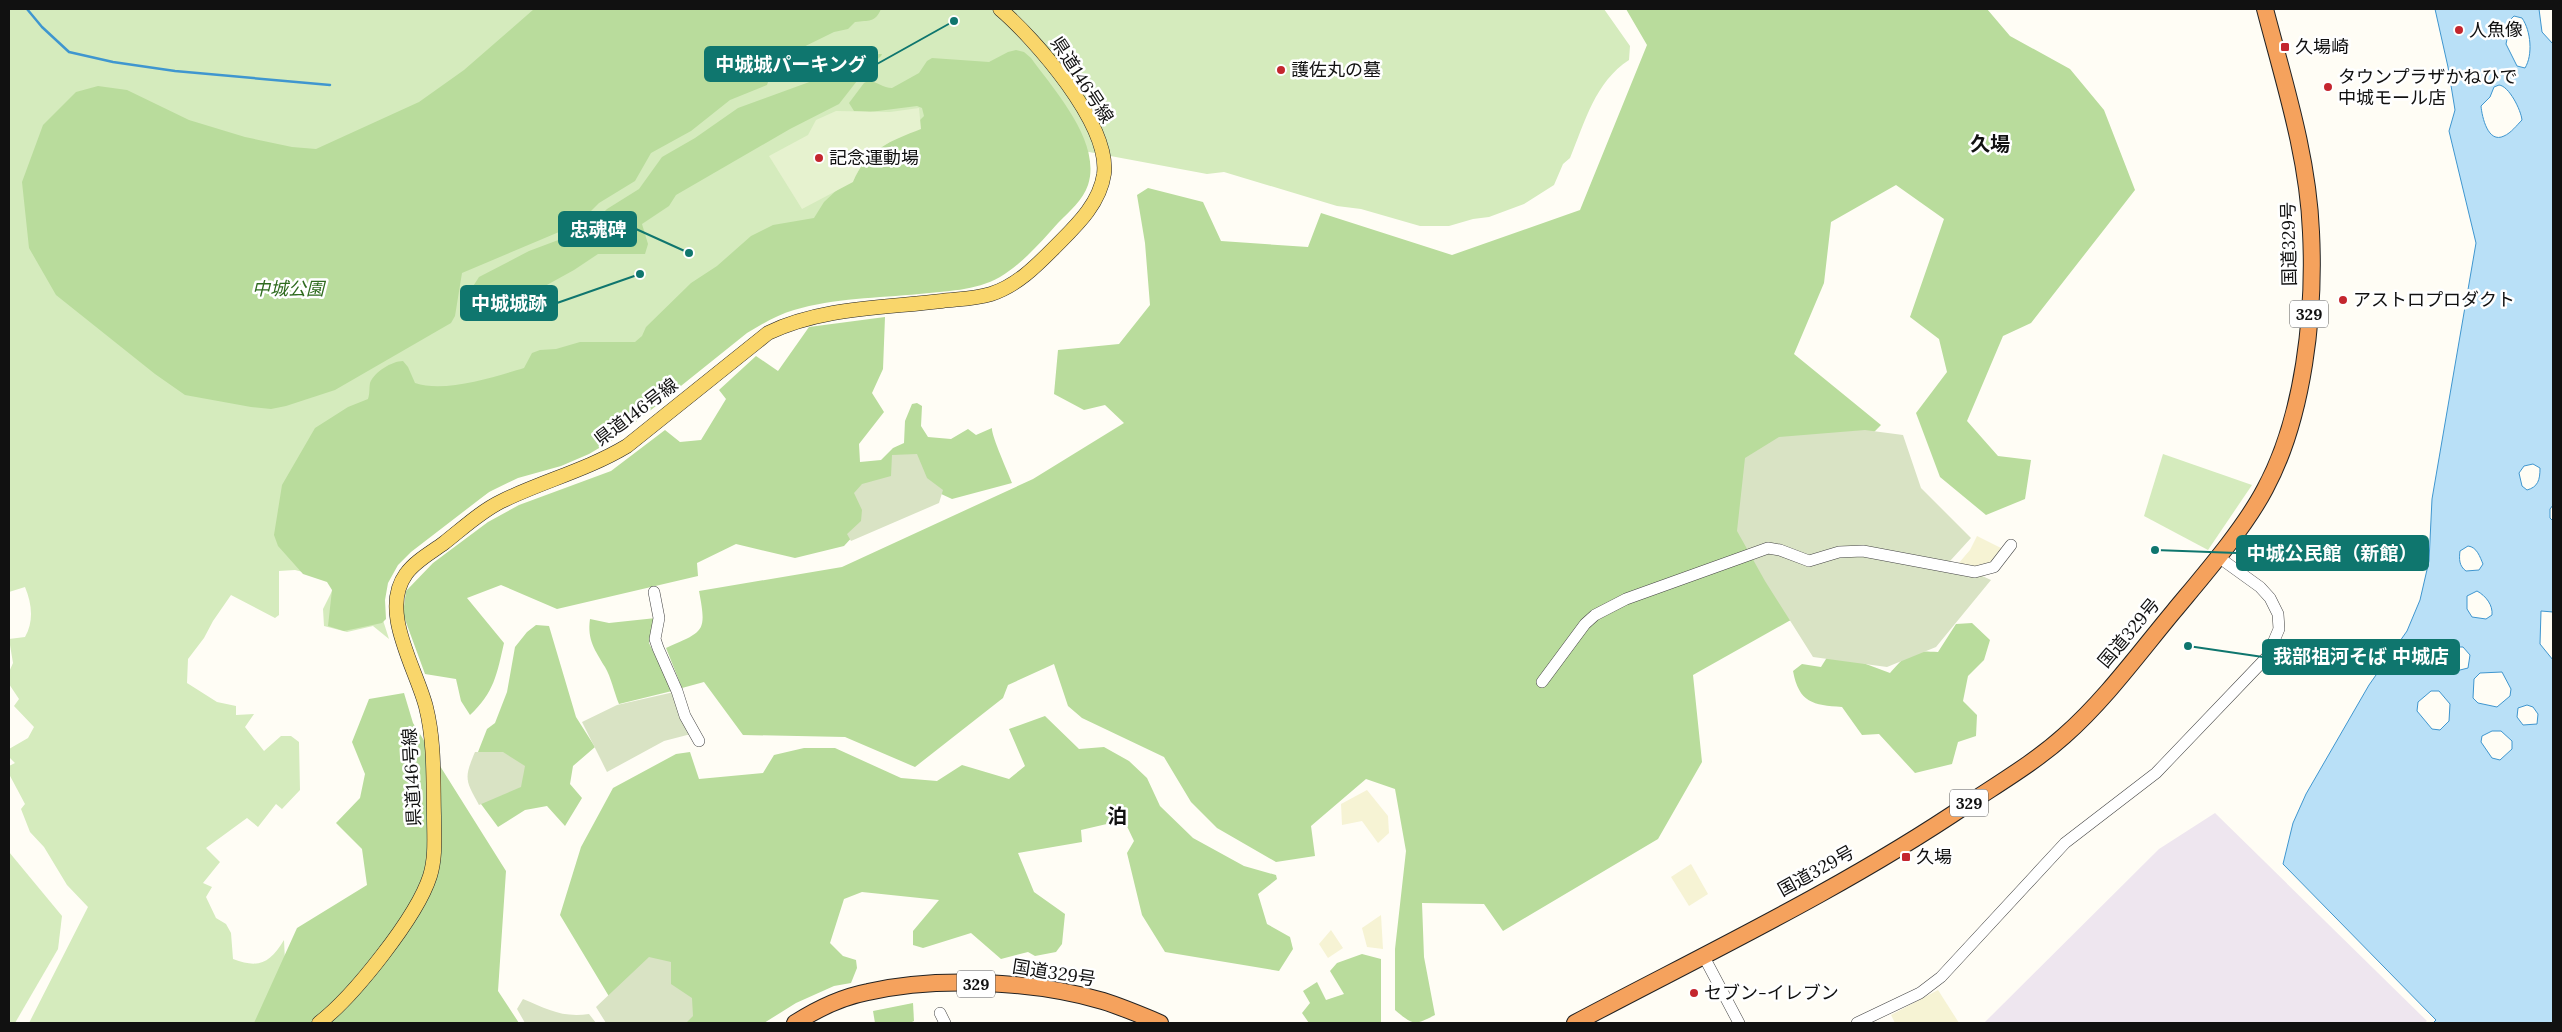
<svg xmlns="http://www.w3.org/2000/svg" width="2562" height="1032" font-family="Lora,'Noto Sans JP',serif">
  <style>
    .industrial { fill: #eee6ef }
    .farmland { fill: #f6f3d4 }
    .green { fill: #d5ebbd }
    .forest { fill: #b9dc9c }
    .cemetery { fill: #d9e3c4 }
    .pitch { fill: #e6f2cf }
    .water { fill: #b9e0f7; stroke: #3f96cf; fill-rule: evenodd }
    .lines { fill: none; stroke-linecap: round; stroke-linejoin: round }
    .stream { stroke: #3f96cf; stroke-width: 2.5 }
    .minor-casing { stroke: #444; stroke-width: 12 }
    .major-casing { stroke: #222; stroke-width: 15 }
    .highway-casing { stroke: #222; stroke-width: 18 }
    .minor { stroke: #fff; stroke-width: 11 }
    .major { stroke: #f9d66b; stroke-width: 14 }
    .highway { stroke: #f5a25d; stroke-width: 16 }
    .poi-dot { fill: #c4262e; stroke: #fff; stroke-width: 2 }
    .labels { text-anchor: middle; stroke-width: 5; stroke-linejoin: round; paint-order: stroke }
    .shield { fill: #fff; stroke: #585858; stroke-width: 1 }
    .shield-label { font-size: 16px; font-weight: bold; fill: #111 }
    .poi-label { font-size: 18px; fill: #111; stroke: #fff; text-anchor: start }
    .street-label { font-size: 18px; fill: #111; stroke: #fff }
    .park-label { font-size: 18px; font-style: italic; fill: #2f6b1f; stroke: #fff }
    .quarter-label { font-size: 20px; font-weight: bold; fill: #111; stroke: #fff }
    .leader { fill: none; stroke: #0f766e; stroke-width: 2 }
    .callout-dot { fill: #0f766e; stroke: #fff; stroke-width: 2 }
    .callout { fill: #0f766e; stroke: #0f766e; stroke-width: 2 }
    .callout-label { font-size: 19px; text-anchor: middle; font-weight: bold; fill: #fff }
  </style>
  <rect width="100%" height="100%" fill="#fffdf5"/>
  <polygon class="industrial" points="2215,813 2427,1021 2424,1023 1984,1023 2159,849"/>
  <g class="farmland">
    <polygon points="1977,536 2003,549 1998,559 1984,567 1973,568 1958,564 1970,550"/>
    <polygon points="1367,790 1388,816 1389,833 1378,843 1362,821 1342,825 1341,804"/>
    <polygon points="1691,864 1708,894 1689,906 1671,877"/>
    <polygon points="1381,915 1383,949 1367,947 1362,928"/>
    <polygon points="1331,930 1343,948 1328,958 1319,944"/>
    <polygon points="1938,990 1959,1023 1895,1023 1891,1015"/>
  </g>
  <g class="green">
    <path d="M9 9H1604L1630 46 1629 60C1595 82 1585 122 1570 158L1563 164 1554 185 1524 204 1489 217 1473 219 1449 226H1420L1361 209 1337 206 1224 172 1207 174 1089 152 803 303 763 317 614 439 508 479 402 552 382 586V617L389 639 373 626 347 632 324 626 323 609 332 591 336 590 331 579 295 570 279 571V615L275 618 231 595 213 621 204 638 188 659 187 683 217 702 236 706V715L254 714 245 727 264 751 281 736H291L299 742 300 790 282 809 276 804 258 827 247 818 206 848 220 862 203 883 212 887 206 897 216 918 226 924 231 933 233 959C259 969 270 963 284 940L288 1023H29L88 907 67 885 44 847 30 832 21 809 25 804 9 774V766L15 763 9 757V749L28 738 34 727 14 706 19 699 9 684V672L13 663 9 639 25 637C34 621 32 604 25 587L9 592Z"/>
    <polygon points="2163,454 2252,485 2208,550 2144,516"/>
    <polygon points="9,852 62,916 58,949 15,1023 9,1023"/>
  </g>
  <g class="forest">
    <path d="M534 9H881C875 23 869 20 855 22L848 29 834 32 783 57 772 70 767 85 730 100 691 131 651 153 635 181 599 203 578 224 462 273 455 316 451 323 335 390 286 406 271 409 251 407 185 395 155 374 56 295 29 248 22 182 43 125 76 92 98 86 127 90 189 120 245 137 292 147 316 149 419 102 464 70Z"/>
    <path d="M1626 9H1987L2010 36 2070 69 2104 110 2135 190 2031 323 2003 336 1967 421 1998 456 2031 460 2025 499 1986 515 1940 477 1916 413 1947 372 1939 339 1910 317 1944 219 1896 185 1831 222 1824 283 1794 354 1881 425 1803 504 1879 590 1789 621 1693 675 1702 762 1658 839 1503 931 1484 904 1422 903 1424 957 1435 1015C1414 1026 1413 1025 1395 1010V949L1406 851 1395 789 1366 779 1311 826 1315 856 1276 862 1217 828 1191 802 1164 757 1082 718 1068 706 1054 664 1008 685 1003 698 915 767 845 737 743 735 704 682 682 688 666 648C704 631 707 633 699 591L842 567 1033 479 1124 423 1105 405 1084 410 1054 394 1058 350 1119 344 1150 305 1145 243 1137 195 1148 188 1203 202 1221 241 1308 247 1321 213 1452 255 1580 210 1647 45Z"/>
    <path d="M1016 50 1024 52 1031 58C1054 90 1102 142 1088 185 1083 200 1069 212 1058 223 1040 243 1023 263 1000 277 975 291 946 291 919 294 878 298 834 298 794 310 777 315 762 324 747 333L616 438 589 454 561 466 518 478 489 492 411 552 398 565 388 583 385 600 386 619 382 623 344 631 328 626 332 590 327 582 303 574 278 546 274 535 282 485 315 428 348 407 368 399C370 393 369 389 370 383 374 372 392 361 403 361L408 367 415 383C445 393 494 377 524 368L532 353 540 350 556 349 580 342H635L642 336 646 327 691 283 717 266 751 236 773 225 814 218 824 202 841 186 854 179 864 161 874 152 913 127 924 116 922 108 917 106 870 112 854 111 849 103 864 83C874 78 881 88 892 88L919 73 927 61 932 58 989 62 1008 52Z"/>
    <polygon points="879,54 882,54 881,56 864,72 839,104 790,129 676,195 669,206 642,224 648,244 645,254 598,254 574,270 536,291 498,295 484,301 470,312 467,311 470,291 479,277 529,251 585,230 607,209 639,189 662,157 695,138 738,108 834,73"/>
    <path d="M885 317 883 369 872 393 884 412 859 444 860 462 881 460 893 448 904 443 905 421 912 404 917 403 922 406 921 426 928 437 951 439 968 429 976 435 992 428C991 435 1008 472 1012 483L952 499 926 487 895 480 866 522 844 546 795 558 736 544 697 563 698 576 557 609 501 585 467 598 504 643C497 674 494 693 470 715L461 701 456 679 425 674 403 614 406 591 433 563 488 522 519 505 611 471 665 430 680 442 701 440 726 399 719 390 756 356 778 371 809 327Z"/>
    <path d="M656 618 649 643 672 691 619 704C614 692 611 677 605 667 595 650 587 640 590 619L609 623Z"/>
    <path d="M1972 623 1990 640 1984 660 1968 676 1963 701 1977 715 1976 736 1958 742 1952 764 1915 773 1879 734 1862 735 1842 707C1813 705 1799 703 1793 671L1802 664 1821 667 1831 651 1890 673C1909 652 1909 650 1938 652L1956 624Z"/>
    <polygon points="536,625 549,626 576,717 595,747 573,766 570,784 582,798 565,826 547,806 525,810 498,827 481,804 478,752 487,729 495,723 507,692 515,647 527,632"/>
    <polygon points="404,693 413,723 506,871 498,991 519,1023 254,1023 297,928 367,885 362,849 336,823 360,798 365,774 352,742 369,699"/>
    <polygon points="1045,716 1079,749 1104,747 1129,761 1147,778 1160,806 1193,838 1244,866 1276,875 1277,879 1258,894 1267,924 1290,937 1293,949 1279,971 1165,952 1142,915 1127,853 1134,841 1124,820 1081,830 1082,842 1018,853 1034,892 1065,914 1062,944 1056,952 1035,956 1028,952 1001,959 971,933 923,948 913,945 913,931 939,900 862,892 844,899 830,943 843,956 856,960 857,968 851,983 834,986 796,1003 764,1023 625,1023 560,915 581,847 613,788 676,754 690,752 699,779 763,773 774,755 804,748 835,748 901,778 937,781 962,765 1009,779 1025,766 1009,729"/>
    <polygon points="1362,954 1381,959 1381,1023 1309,1023 1302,1013 1310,1003 1303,991 1317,982 1326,1000 1344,994 1330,971 1337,963"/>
    <polygon points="913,1003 914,1021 910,1023 875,1023 873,1011"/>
  </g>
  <g class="cemetery">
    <polygon points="1865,430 1903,435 1921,488 1971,538 1950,561 1991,580 1936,647 1887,667 1813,657 1765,581 1737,531 1745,458 1779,437"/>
    <polygon points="917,454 927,478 943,490 939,503 851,541 847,534 861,521 862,510 854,493 862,484 891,476 892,455"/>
    <polygon points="674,692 691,734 664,741 607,772 582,722 617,705"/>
    <path d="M475 752H503L525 766 521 787 479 805C465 780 464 778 475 752Z"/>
    <polygon points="649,957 671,962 671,984 692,998 693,1016 686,1023 606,1023 596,1007"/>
    <path d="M523 999C547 1009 562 1018 589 1014L596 1023H525L517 1009Z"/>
  </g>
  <path class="pitch" d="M919 108 921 129C891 141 866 149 853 182L802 209 769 156 808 135 816 120 836 111 890 112Z"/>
  <path class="water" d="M2435 9H2539L2542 32 2553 44V505L2550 509V518L2553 521V612L2541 611 2540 644 2553 660V1023H2433L2436 1020 2283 864 2293 823 2306 794 2369 685 2407 631 2420 600 2429 561 2432 499 2476 243 2449 131 2455 110 2448 67ZM2514 16 2522 18C2531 31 2533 55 2525 68L2517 66 2506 44 2509 30 2508 22ZM2499 85C2509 86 2521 110 2522 120 2517 125 2511 133 2504 136 2488 144 2482 117 2481 106L2490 97 2494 87ZM2533 464 2540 468C2540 480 2538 487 2527 490L2522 486 2519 473 2524 466ZM2468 546C2477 547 2480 557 2483 564L2479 570 2466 571C2459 566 2459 559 2460 551ZM2477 591C2486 596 2493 605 2492 615L2486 619 2472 617 2467 609V596ZM2456 647H2463L2470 655 2468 668 2456 671 2447 662 2449 652ZM2502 672 2511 689 2510 696 2497 707 2478 703 2473 698 2474 679 2480 673ZM2431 691H2439L2450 704 2449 721 2440 730 2432 729 2417 711 2418 702ZM2527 705 2533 707 2538 714 2537 724 2523 725 2517 717 2518 708ZM2492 731H2501L2512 741V749L2500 760 2492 758 2481 742 2482 736Z"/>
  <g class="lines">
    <polyline class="stream" points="27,9 42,27 69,52 113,62 175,71 330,85"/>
    <defs>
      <g id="minor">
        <polyline points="654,592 659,618 655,639 658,648 677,691 685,716 699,741"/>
        <polyline points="1542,682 1585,624 1595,615 1626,599 1768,548 1780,550 1809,561 1839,552 1863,551 1975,572 1994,567 2011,545"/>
        <polyline points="1703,955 1739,1023"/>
        <polyline points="940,1013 945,1023"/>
        <polyline points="1857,1023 1920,993 1941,977 2065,843 2156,773 2267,657 2279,629 2278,614 2270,598 2260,587 2217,556"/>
      </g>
      <path id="major" d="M319 1023C353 997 417 917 430 876 436 857 434 836 434 816 433 780 435 743 426 707 416 668 379 611 406 574 415 561 432 552 444 543 462 529 481 511 502 501 543 481 587 470 627 446L768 333C822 307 884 308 942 301 958 299 975 299 991 294 1019 285 1039 263 1060 242 1079 223 1100 202 1104 174 1110 124 1035 39 1000 9"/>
      <g id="highway">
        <path d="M795 1023C817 1009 842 997 868 992 937 976 1035 981 1103 1001 1122 1007 1141 1015 1160 1023"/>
        <path d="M1575 1023C1707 953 1844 888 1968 804 2001 782 2035 762 2064 736 2105 700 2139 653 2174 611 2203 576 2244 529 2265 489 2304 417 2315 313 2311 232 2308 156 2284 82 2265 9"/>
      </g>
    </defs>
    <use href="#minor" class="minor-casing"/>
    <use href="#major" class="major-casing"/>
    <use href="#highway" class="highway-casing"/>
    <use href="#minor" class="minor"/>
    <use href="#major" class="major"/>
    <use href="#highway" class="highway"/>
  </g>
  <g class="poi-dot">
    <circle cx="2459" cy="30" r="5"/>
    <rect x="2280" y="42" width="10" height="10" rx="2.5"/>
    <circle cx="1281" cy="70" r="5"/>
    <circle cx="2328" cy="87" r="5"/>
    <circle cx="819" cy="158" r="5"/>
    <circle cx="2343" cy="300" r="5"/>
    <rect x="1901" y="852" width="10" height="10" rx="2.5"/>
    <circle cx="1694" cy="993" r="5"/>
  </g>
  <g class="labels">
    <g class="shield">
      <rect x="2290" y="300.5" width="38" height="27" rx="4"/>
      <rect x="1950" y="789.5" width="38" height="27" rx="4"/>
      <rect x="957" y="970.5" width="38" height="27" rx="4"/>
    </g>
    <g class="shield-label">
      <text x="2309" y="320">329</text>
      <text x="1969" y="809">329</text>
      <text x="976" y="990">329</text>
    </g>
    <g class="poi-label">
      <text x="2469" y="36">人魚像</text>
      <text x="2295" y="53">久場崎</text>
      <text x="1291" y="76">護佐丸の墓</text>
      <text x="2338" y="83">タウンプラザかねひで<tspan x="2338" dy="21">中城モール店</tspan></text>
      <text x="829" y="164">記念運動場</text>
      <text x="2353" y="306">アストロプロダクト</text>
      <text x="1916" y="863">久場</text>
      <text x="1704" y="999">セブン-イレブン</text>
    </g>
    <g class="street-label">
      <text transform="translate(1082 80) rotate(57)" y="6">県道146号線</text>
      <text transform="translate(2289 244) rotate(-91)" y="6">国道329号</text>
      <text transform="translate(636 412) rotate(-37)" y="6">県道146号線</text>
      <text transform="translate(2129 633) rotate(-50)" y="6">国道329号</text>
      <text transform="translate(412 777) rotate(-93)" y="6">県道146号線</text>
      <text transform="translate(1816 871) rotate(-29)" y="6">国道329号</text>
      <text transform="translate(1054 973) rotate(9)" y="6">国道329号</text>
    </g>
    <g class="park-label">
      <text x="288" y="295">中城公園</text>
    </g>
    <g class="quarter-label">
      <text x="1990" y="151">久場</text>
      <text x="1117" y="823">泊</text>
    </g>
  </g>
  <path class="leader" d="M954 21L877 64M689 253L636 229M640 274L557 303M2155 550L2237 553M2188 646L2263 657"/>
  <g class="callout-dot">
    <circle cx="954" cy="21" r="5"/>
    <circle cx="689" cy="253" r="5"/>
    <circle cx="640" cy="274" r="5"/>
    <circle cx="2155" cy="550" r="5"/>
    <circle cx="2188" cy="646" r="5"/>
  </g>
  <g class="callout">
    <rect x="705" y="47" width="172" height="34" rx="5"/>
    <rect x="559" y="212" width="77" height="34" rx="5"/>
    <rect x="461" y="286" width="96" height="34" rx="5"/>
    <rect x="2237" y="536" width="191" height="34" rx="5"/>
    <rect x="2263" y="640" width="196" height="34" rx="5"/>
  </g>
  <g class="callout-label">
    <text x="791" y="71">中城城パーキング</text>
    <text x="598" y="236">忠魂碑</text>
    <text x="509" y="310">中城城跡</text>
    <text x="2332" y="560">中城公民館（新館）</text>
    <text x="2361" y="663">我部祖河そば 中城店</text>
  </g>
  <rect width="2562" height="1032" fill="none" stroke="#111111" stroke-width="20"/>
</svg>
